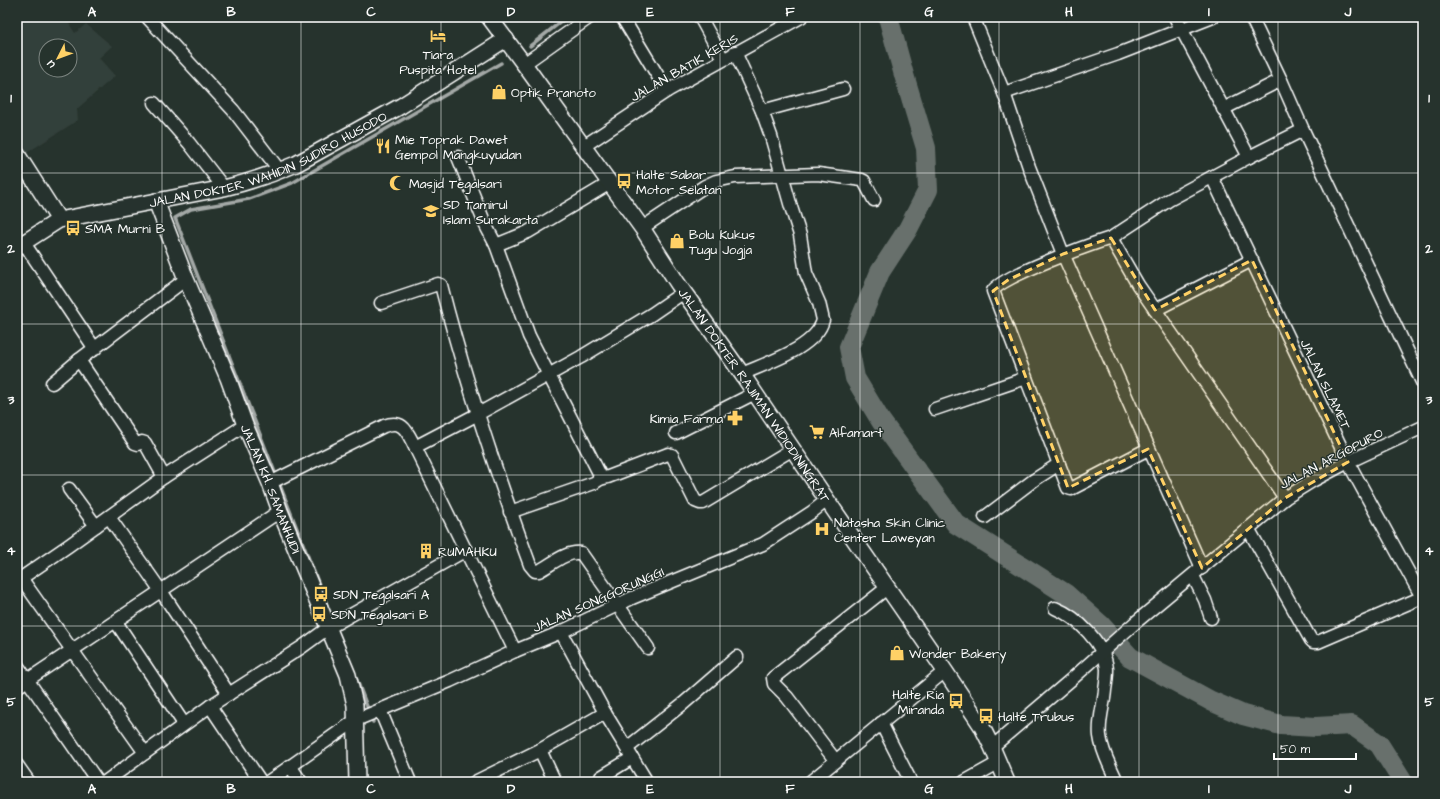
<svg xmlns="http://www.w3.org/2000/svg" width="1440" height="799" font-family="'Architects Daughter',sans-serif">
  <style>
    .built { fill: #333f3a; fill-rule: evenodd }
    .lines { fill: none; stroke-linecap: round; stroke-linejoin: round }
    .stream { stroke: #a4a9a7; stroke-width: 3.5 }
    .river { stroke: #67706c; stroke-width: 20 }
    .minor-casing { stroke: #fff; stroke-width: 15 }
    .major-casing { stroke: #fff; stroke-width: 18 }
    .minor { stroke: #26332d; stroke-width: 12 }
    .major { stroke: #26332d; stroke-width: 15 }
    .marked { fill: #ffd166; fill-opacity: 0.2; stroke: #ffd166; stroke-width: 3; stroke-dasharray: 8 5; stroke-linejoin: round }
    .grid { fill: none; stroke: #fff; stroke-width: 1; stroke-opacity: 0.55 }
    .labels { text-anchor: middle; stroke-width: 3; stroke-linejoin: round; paint-order: stroke }
    .poi-label { font-size: 13px; fill: #fff; stroke: #26332d; text-anchor: start }
    .street-label { font-size: 13px; fill: #fff; stroke: #26332d }
    .neatline { fill: none; stroke: #fff; stroke-width: 1.5 }
    .grid-label { font-size: 13px; text-anchor: middle; font-weight: bold; fill: #fff }
  </style>
  <rect width="100%" height="100%" fill="#26332d"/>
  <filter id="ink" filterUnits="userSpaceOnUse"><feTurbulence type="fractalNoise" baseFrequency=".025" numOctaves="2"/><feDisplacementMap in="SourceGraphic" scale="8" xChannelSelector="R" yChannelSelector="G"/><feConvolveMatrix kernelMatrix="1 2 1 2 8 2 1 2 1" color-interpolation-filters="sRGB"/></filter>
  <g filter="url(#ink)">
    <path class="built" d="M20 17H65L75 33 86 24 112 46 99 58 115 76 77 109 78 120 25 154 17 138V20ZM46 46H70V70H46Z"/>
    <g class="lines">
      <g class="stream">
        <polyline points="530,46 567,17"/>
        <polyline points="327,605 175,218 191,209 249,199 292,183 501,63"/>
        <polyline points="356,678 373,722"/>
      </g>
      <polyline class="river" points="888,17 904,75 926,148 928,190 908,229 880,272 849,347 855,378 881,421 956,524 1066,594 1101,625 1130,657 1211,701 1243,715 1281,725 1316,727 1352,725 1379,744 1403,782"/>
      <defs>
        <g id="minor">
          <polyline points="147,17 233,110 280,171"/>
          <polyline points="622,17 667,91"/>
          <polyline points="700,17 723,59"/>
          <polyline points="973,17 1004,93 1029,167 1063,254 1202,568"/>
          <polyline points="1175,17 1249,157"/>
          <polyline points="1251,17 1281,80 1303,130 1423,384"/>
          <path d="M735 52 762 111 771 136 791 207 800 235 806 273 819 303 823 320C816 348 766 363 742 374"/>
          <polyline points="524,64 590,17"/>
          <polyline points="1004,93 1118,54 1213,17"/>
          <polyline points="154,103 189,143 224,188"/>
          <polyline points="1223,109 1281,80"/>
          <polyline points="762,111 843,89"/>
          <polyline points="584,146 667,91 801,17"/>
          <polyline points="458,157 485,224 496,245 529,336 599,473 600,479"/>
          <polyline points="1212,177 1348,462 1423,599"/>
          <polyline points="642,228 705,186 716,181 735,177 818,174 862,180 864,181 874,200"/>
          <path d="M1111 238C1092 244 999 277 993 291L1068 488 1071 489 1148 449"/>
          <polyline points="24,243 95,349"/>
          <polyline points="496,245 528,232 610,183"/>
          <path d="M381 303 438 284 441 285C465 380 496 473 530 565L535 571H539C552 564 566 551 581 553L648 648"/>
          <polyline points="1155,310 1252,260"/>
          <polyline points="79,360 135,443 138,444 142,442 145,443 164,477"/>
          <polyline points="52,383 79,360 186,279"/>
          <polyline points="935,409 1026,378"/>
          <polyline points="676,433 755,393"/>
          <polyline points="415,447 478,414 581,357 652,314 684,292"/>
          <path d="M270 483 384 426C404 419 407 432 415 447L515 651"/>
          <polyline points="69,489 96,526"/>
          <polyline points="1285,498 1138,285 1111,238 1169,200 1249,157 1303,130"/>
          <polyline points="510,512 594,483 600,479 608,477 668,454 672,455 695,501 700,503 703,503 793,449"/>
          <polyline points="109,517 161,591 229,694"/>
          <polyline points="985,517 1034,480 1059,464"/>
          <polyline points="1248,528 1311,640 1313,642 1318,642 1423,597"/>
          <polyline points="1193,576 1205,600 1211,618"/>
          <polyline points="21,578 145,753"/>
          <polyline points="17,581 68,546 164,477 245,425"/>
          <path d="M1055 608C1077 617 1105 644 1107 669 1107 676 1106 684 1105 690 1104 705 1098 721 1100 736 1102 753 1111 767 1117 782"/>
          <polyline points="116,622 184,724"/>
          <polyline points="561,632 605,713 647,782"/>
          <polyline points="17,665 98,782"/>
          <polyline points="17,687 280,511"/>
          <polyline points="210,706 261,782"/>
          <polyline points="380,710 410,782"/>
          <polyline points="881,723 911,782"/>
          <polyline points="992,747 1073,678 1136,622 1285,498 1314,480 1348,462 1423,427"/>
          <polyline points="627,748 684,703 737,657"/>
          <polyline points="540,750 555,782"/>
          <polyline points="835,760 787,697 774,684 773,678 888,587"/>
          <polyline points="17,765 29,782"/>
          <polyline points="290,766 301,782"/>
          <polyline points="601,777 632,758"/>
          <polyline points="105,782 210,706 302,647 328,628 466,550"/>
          <polyline points="268,782 356,720 450,681 515,651 561,632 632,598 763,544 812,512 827,500"/>
          <polyline points="475,782 540,750 605,713"/>
          <polyline points="810,782 945,671"/>
          <polyline points="964,782 998,763"/>
        </g>
        <g id="major">
          <path id="s1" d="M489 17 524 64 642 228 678 284 742 374 827 500 945 671 981 725 992 747 1007 782"/>
          <polyline points="17,154 59,220"/>
          <path id="s2" d="M156 201 186 279 228 378 245 425 270 483 280 511 348 675 355 705 357 782"/>
          <path id="s3" d="M17 247 59 220 224 188C249 182 273 174 296 164L401 106 506 39"/>
        </g>
      </defs>
      <use href="#minor" class="minor-casing"/>
      <use href="#major" class="major-casing"/>
      <use href="#minor" class="minor"/>
      <use href="#major" class="major"/>
    </g>
  </g>
  <path class="marked" d="M1111 238 1155 310 1252 260 1348 462 1285 498 1202 568 1148 449 1068 488 993 291 1008 280 1063 254Z"/>
  <path class="grid" d="M162 17V782M301 17V782M441 17V782M580 17V782M720 17V782M860 17V782M999 17V782M1139 17V782M1278 17V782M17 173H1423M17 324H1423M17 475H1423M17 626H1423"/>
  <defs>
    <symbol id="hotel-bare" viewBox="-9 -9 18 18"><path d="M-6-4.5h1.5V1H6V5H4.5V3h-9V5H-6ZM-4 0a1.8 1.8 0 1 1 3.6 0ZM.5 0V-2.5h3Q6-2.5 6 0Z" fill="#ffd166" stroke="#26332d" stroke-width="2.5" paint-order="stroke"/></symbol>
    <symbol id="shop-bare" viewBox="-9 -9 18 18"><path d="M-5-2.5h2.3a2.7 3.5 0 0 1 5.4 0H5L5.5 6h-11ZM-1.5-2.5h3a1.5 2.3 0 0 0-3 0Z" fill="#ffd166" stroke="#26332d" stroke-width="2.5" paint-order="stroke"/></symbol>
    <symbol id="restaurant-bare" viewBox="-9 -9 18 18"><path d="M-5-6h1v4h1v-4h1v4h1v-4h1v5L-1.5 .5V6h-2V.5L-5-1ZM5-6V6H3V1.5H1.5Q1.5-4 5-6Z" fill="#ffd166" stroke="#26332d" stroke-width="2.5" paint-order="stroke"/></symbol>
    <symbol id="bus-bare" viewBox="-9 -9 18 18"><path d="M-5-6H5V4H4V6H2V4H-2V6H-4V4H-5ZM-3.5-4V0h7V-4ZM-3.5 1.2v1.5H-2V1.2ZM2 1.2v1.5H3.5V1.2Z" fill="#ffd166" stroke="#26332d" stroke-width="2.5" paint-order="stroke"/></symbol>
    <symbol id="mosque-bare" viewBox="-9 -9 18 18"><path d="M3.5-4.9A6 6 0 1 0 3.5 4.9A5 5 0 1 1 3.5-4.9Z" fill="#ffd166" stroke="#26332d" stroke-width="2.5" paint-order="stroke"/></symbol>
    <symbol id="school-bare" viewBox="-9 -9 18 18"><path d="M0-5L7-2L0 1L-7-2ZM-4 1L0 2.5L4 1V4Q0 6-4 4Z" fill="#ffd166" stroke="#26332d" stroke-width="2.5" paint-order="stroke"/></symbol>
    <symbol id="pharmacy-bare" viewBox="-9 -9 18 18"><path d="M-2-6h4v4h4v4h-4v4h-4v-4h-4v-4h4Z" fill="#ffd166" stroke="#26332d" stroke-width="2.5" paint-order="stroke"/></symbol>
    <symbol id="supermarket-bare" viewBox="-9 -9 18 18"><path d="M-6-5.5h2.5l.6 2H6L4.5 2H-2.5L-4.4-4H-6ZM-1.5 3.2a1.3 1.3 0 1 0 .1 0ZM3 3.2a1.3 1.3 0 1 0 .1 0Z" fill="#ffd166" stroke="#26332d" stroke-width="2.5" paint-order="stroke"/></symbol>
    <symbol id="hospital-bare" viewBox="-9 -9 18 18"><path d="M-5-5h3v3.5h4V-5h3V5h-3V1.5h-4V5h-3Z" fill="#ffd166" stroke="#26332d" stroke-width="2.5" paint-order="stroke"/></symbol>
    <symbol id="building-bare" viewBox="-9 -9 18 18"><path d="M-4-6H4V6H1V3H-1V6H-4ZM-2.5-4.3h1.7v1.8h-1.7ZM.8-4.3h1.7v1.8H.8ZM-2.5-1h1.7V.8h-1.7ZM.8-1h1.7V.8H.8Z" fill="#ffd166" stroke="#26332d" stroke-width="2.5" paint-order="stroke"/></symbol>
  </defs>
  <g fill-rule="evenodd">
    <use href="#hotel-bare" x="427" y="25" width="22" height="22"/>
    <use href="#shop-bare" x="488" y="81" width="22" height="22"/>
    <use href="#restaurant-bare" x="372" y="135" width="22" height="22"/>
    <use href="#bus-bare" x="613" y="170" width="22" height="22"/>
    <use href="#mosque-bare" x="386" y="172" width="22" height="22"/>
    <use href="#school-bare" x="420" y="200" width="22" height="22"/>
    <use href="#bus-bare" x="62" y="217" width="22" height="22"/>
    <use href="#shop-bare" x="666" y="230" width="22" height="22"/>
    <use href="#pharmacy-bare" x="724" y="407" width="22" height="22"/>
    <use href="#supermarket-bare" x="806" y="421" width="22" height="22"/>
    <use href="#hospital-bare" x="811" y="518" width="22" height="22"/>
    <use href="#building-bare" x="415" y="540" width="22" height="22"/>
    <use href="#bus-bare" x="310" y="583" width="22" height="22"/>
    <use href="#bus-bare" x="308" y="603" width="22" height="22"/>
    <use href="#shop-bare" x="886" y="642" width="22" height="22"/>
    <use href="#bus-bare" x="945" y="690" width="22" height="22"/>
    <use href="#bus-bare" x="975" y="705" width="22" height="22"/>
  </g>
  <g class="labels">
    <g class="poi-label">
      <text x="438" y="59" text-anchor="middle">Tiara<tspan x="438" dy="15">Puspita Hotel</tspan></text>
      <text x="511" y="97">Optik Pranoto</text>
      <text x="395" y="144">Mie Toprak Dawet<tspan x="395" dy="15">Gempol Mangkuyudan</tspan></text>
      <text x="636" y="179">Halte Sabar<tspan x="636" dy="15">Motor Selatan</tspan></text>
      <text x="409" y="188">Masjid Tegalsari</text>
      <text x="443" y="209">SD Tamirul<tspan x="443" dy="15">Islam Surakarta</tspan></text>
      <text x="85" y="233">SMA Murni B</text>
      <text x="689" y="239">Bolu Kukus<tspan x="689" dy="15">Tugu Jogja</tspan></text>
      <text x="723" y="423" text-anchor="end">Kimia Farma</text>
      <text x="829" y="437">Alfamart</text>
      <text x="834" y="527">Natasha Skin Clinic<tspan x="834" dy="15">Center Laweyan</tspan></text>
      <text x="438" y="556">RUMAHKU</text>
      <text x="333" y="599">SDN Tegalsari A</text>
      <text x="331" y="619">SDN Tegalsari B</text>
      <text x="909" y="658">Wonder Bakery</text>
      <text x="944" y="699" text-anchor="end">Halte Ria<tspan x="944" dy="15">Miranda</tspan></text>
      <text x="998" y="721">Halte Trubus</text>
    </g>
    <g class="street-label">
      <text transform="translate(684 67) rotate(-30)" y="5">JALAN BATIK KERIS</text>
      <text dy="5" stroke="none"><textPath href="#s3" startOffset="269">JALAN DOKTER WAHIDIN SUDIRO HUSODO</textPath></text>
      <text transform="translate(1326 384) rotate(64)" y="5">JALAN SLAMET</text>
      <text dy="5" stroke="none"><textPath href="#s1" startOffset="462">JALAN DOKTER RAJIMAN WIDIODININGRAT</textPath></text>
      <text transform="translate(1331 458) rotate(-28)" y="5">JALAN ARGOPURO</text>
      <text dy="5" stroke="none"><textPath href="#s2" startOffset="310">JALAN KH. SAMANHUDI</textPath></text>
      <text transform="translate(598 599) rotate(-24)" y="5">JALAN SONGGORUNGGI</text>
    </g>
  </g>
  <rect width="1440" height="799" fill="none" stroke="#26332d" stroke-width="44"/>
  <g transform="translate(58 58) rotate(228)"><circle r="19" fill="#26332d" stroke="#7d8581"/>
  <path d="M0-3L7 15L0 10L-7 15Z" fill="#ffd166"/>
  <text y="-6" font-size="11" font-weight="bold" text-anchor="middle" fill="#ffffff">U</text>
  </g>
  <path d="M1274 753v6h82v-6" fill="none" stroke="#ffffff" stroke-width="2"/>
  <text x="1280" y="753" font-size="12" fill="#ffffff" stroke="#26332d" stroke-width="3" paint-order="stroke">50 m</text>
  <rect x="22" y="22" width="1396" height="755" class="neatline"/>
  <g class="grid-label">
    <text x="92" y="16">A</text>
    <text x="231" y="16">B</text>
    <text x="371" y="16">C</text>
    <text x="511" y="16">D</text>
    <text x="650" y="16">E</text>
    <text x="790" y="16">F</text>
    <text x="929" y="16">G</text>
    <text x="1069" y="16">H</text>
    <text x="1209" y="16">I</text>
    <text x="1348" y="16">J</text>
    <text x="11" y="102">1</text>
    <text x="1429" y="102">1</text>
    <text x="11" y="253">2</text>
    <text x="1429" y="253">2</text>
    <text x="11" y="404">3</text>
    <text x="1429" y="404">3</text>
    <text x="11" y="555">4</text>
    <text x="1429" y="555">4</text>
    <text x="11" y="706">5</text>
    <text x="1429" y="706">5</text>
    <text x="92" y="793">A</text>
    <text x="231" y="793">B</text>
    <text x="371" y="793">C</text>
    <text x="511" y="793">D</text>
    <text x="650" y="793">E</text>
    <text x="790" y="793">F</text>
    <text x="929" y="793">G</text>
    <text x="1069" y="793">H</text>
    <text x="1209" y="793">I</text>
    <text x="1348" y="793">J</text>
  </g>
</svg>
